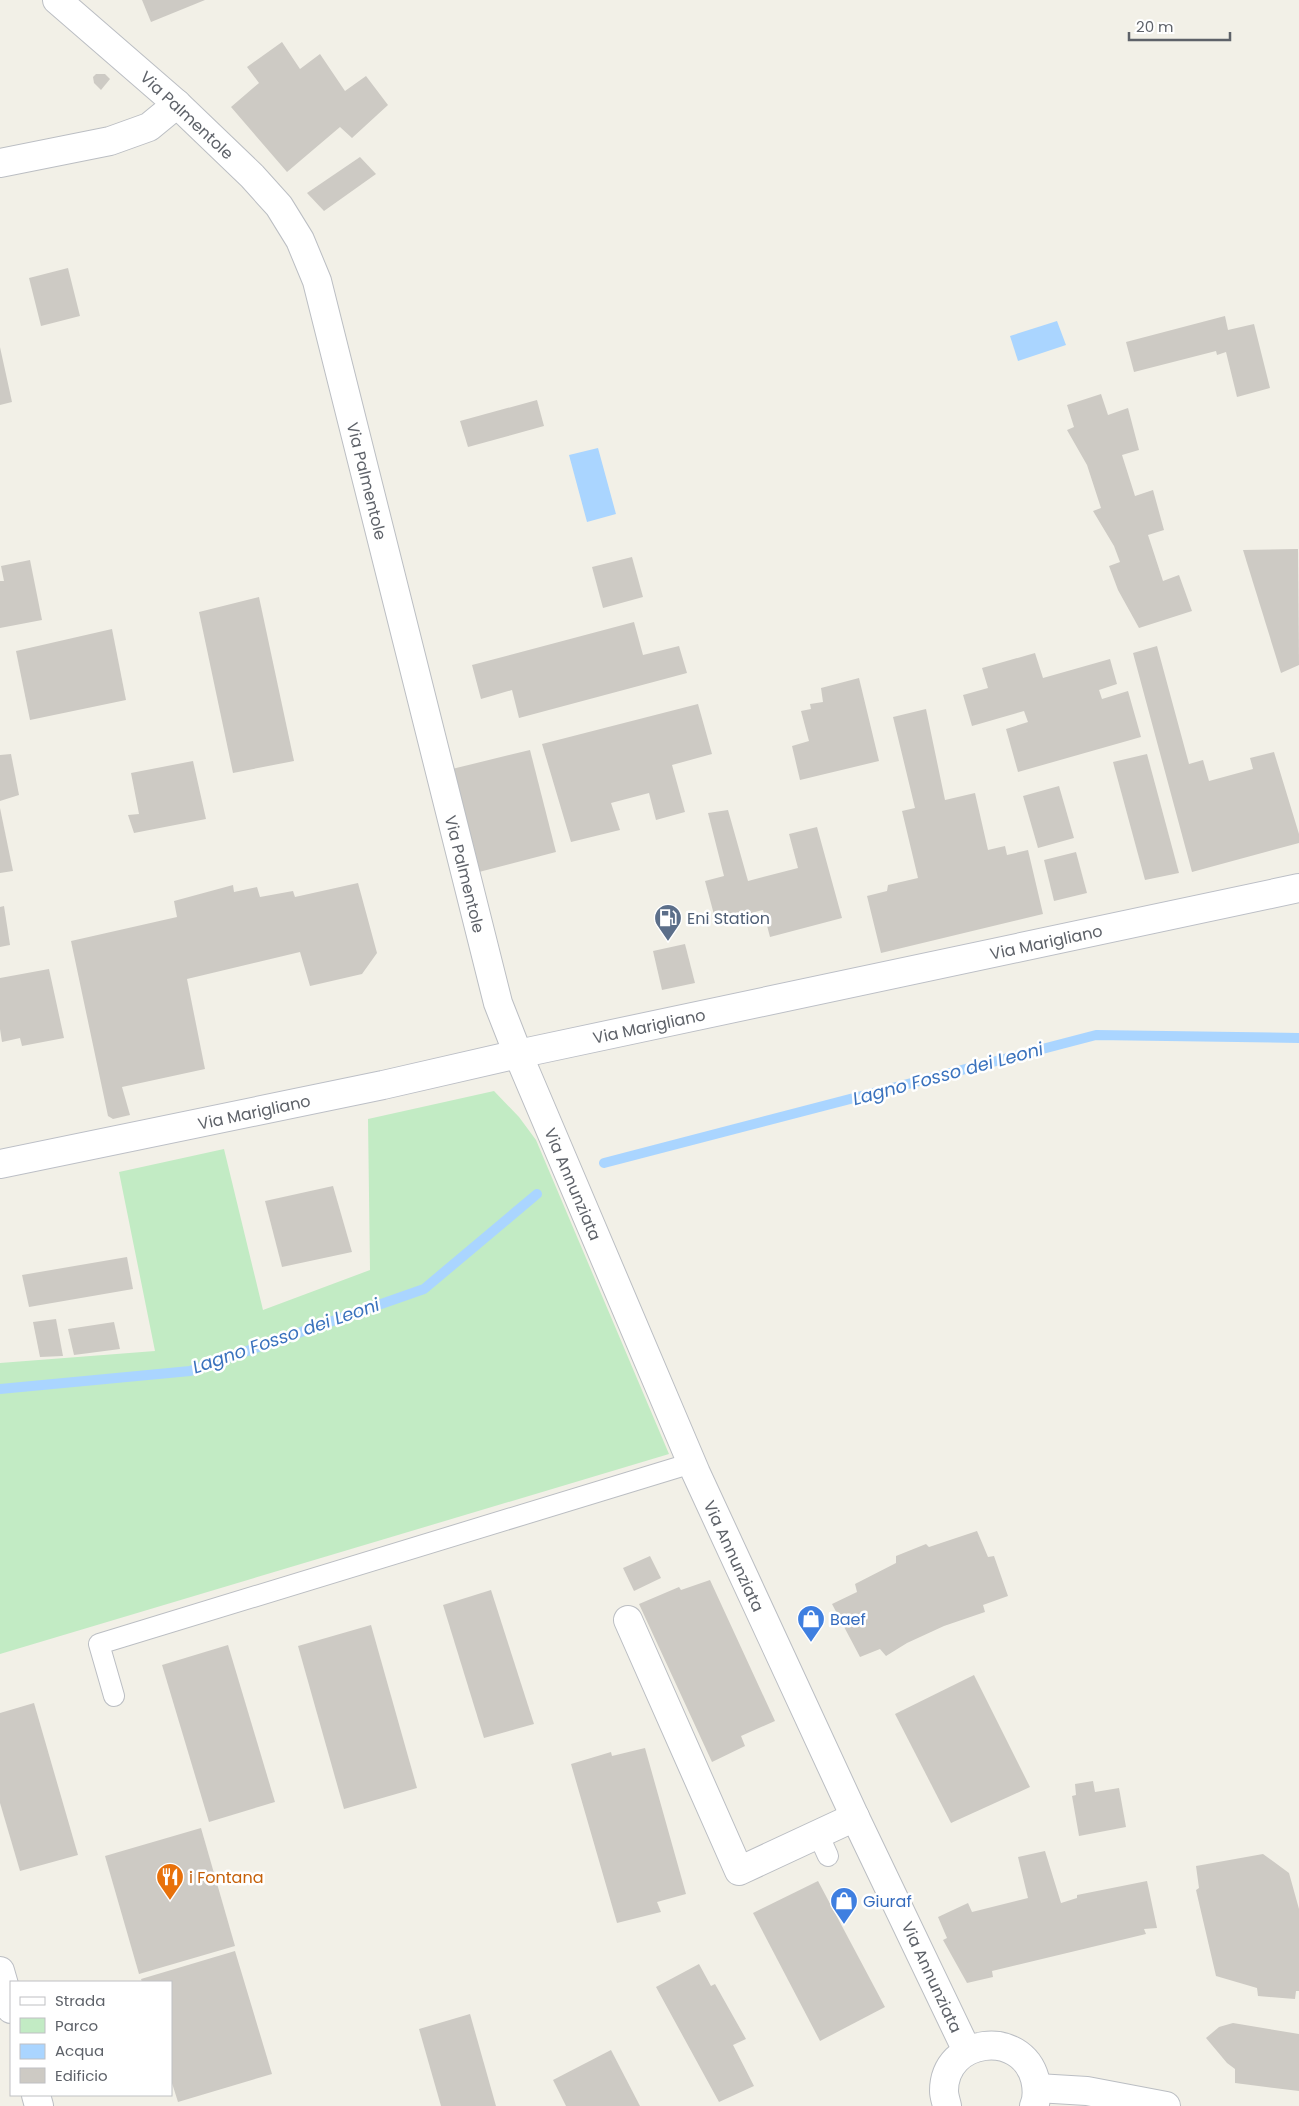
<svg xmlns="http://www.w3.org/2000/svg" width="1299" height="2106" font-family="Poppins,sans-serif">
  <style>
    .green { fill: #c2ebc4 }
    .water { fill: #aad5ff }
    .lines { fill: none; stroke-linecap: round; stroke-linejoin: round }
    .stream { stroke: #aad5ff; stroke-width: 10 }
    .building { fill: #cdcac4 }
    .lane-casing { stroke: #bbbec3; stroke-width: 22 }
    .street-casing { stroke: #bbbec3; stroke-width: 30 }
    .secondary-casing { stroke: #bcbfc6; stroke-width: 30 }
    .lane { stroke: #fff; stroke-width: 20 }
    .street { stroke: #fff; stroke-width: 28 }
    .secondary { stroke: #fff; stroke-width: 28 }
    .labels { text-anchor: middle; stroke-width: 5; stroke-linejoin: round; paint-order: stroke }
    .street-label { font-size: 16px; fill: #5e6269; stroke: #fff }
    .service-label { font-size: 16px; fill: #4e5e75; stroke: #fff; text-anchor: start }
    .shop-label { font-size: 16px; fill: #366cbe; stroke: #fff; text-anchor: start }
    .food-label { font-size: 16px; fill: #c56008; stroke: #fff; text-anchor: start }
    .water-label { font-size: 18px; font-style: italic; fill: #3a72bd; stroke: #fff }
  </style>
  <rect width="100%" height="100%" fill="#f2f0e7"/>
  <polygon class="green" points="494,1091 519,1117 536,1140 669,1454 0,1654 0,1363 155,1351 119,1172 224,1149 263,1310 370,1270 368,1119"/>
  <g class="water">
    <polygon points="1057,321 1066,345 1018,361 1010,336"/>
    <polygon points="598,448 616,514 587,522 569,455"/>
  </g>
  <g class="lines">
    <g class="stream">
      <polyline points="604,1163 1096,1035 1299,1038"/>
      <polyline points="0,1389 190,1371 424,1289 537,1194"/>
    </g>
  </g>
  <g class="building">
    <polygon points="142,0 205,0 151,22"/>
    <polygon points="282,42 300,69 320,54 345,91 366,76 388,105 352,138 340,127 287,172 231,107 259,83 247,67"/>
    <polygon points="96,74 105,74 110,79 101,90 94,83 93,77"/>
    <polygon points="360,157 376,174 324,211 307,193"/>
    <polygon points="68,268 80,316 41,326 29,278"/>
    <polygon points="1225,316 1228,330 1254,324 1270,388 1237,397 1226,352 1217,355 1216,351 1134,372 1126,342"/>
    <polygon points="0,347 12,402 0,405"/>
    <polygon points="1101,394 1108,415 1128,408 1139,450 1122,455 1135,496 1153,490 1164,530 1148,535 1163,581 1179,575 1192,611 1139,628 1118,590 1109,566 1120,562 1114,546 1093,511 1101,508 1087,465 1067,430 1074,427 1067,405"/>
    <polygon points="537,400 544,426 468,447 460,421"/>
    <polygon points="1298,549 1299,665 1281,673 1243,550"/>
    <polygon points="632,557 643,597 603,608 592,567"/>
    <polygon points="30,560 42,620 0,628 0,581 4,581 1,566"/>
    <polygon points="259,597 294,761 233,773 199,612"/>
    <polygon points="634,622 643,655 679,646 687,673 519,718 512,690 481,699 472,665"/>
    <polygon points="112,629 126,700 30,720 16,651"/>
    <polygon points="1157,646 1189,764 1203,760 1209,781 1253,769 1250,758 1274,752 1299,834 1299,843 1192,872 1133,653"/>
    <polygon points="1035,653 1043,678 1110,659 1117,684 1099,690 1102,699 1128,691 1141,737 1018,772 1006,729 1028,722 1024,711 972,726 963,695 988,688 982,668"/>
    <polygon points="859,678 879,761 800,780 792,746 809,741 801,711 811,709 810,704 823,702 821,688"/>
    <polygon points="698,704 712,754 672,765 685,812 656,820 649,793 611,803 620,830 571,842 542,744"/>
    <polygon points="926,709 945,800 975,793 988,850 1005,846 1007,855 1028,850 1043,914 881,953 867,896 887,891 888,885 918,878 902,811 915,808 893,717"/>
    <polygon points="530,750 556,852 479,872 452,769"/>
    <polygon points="11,754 19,795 0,801 0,755"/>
    <polygon points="1147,754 1179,873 1145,880 1113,762"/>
    <polygon points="193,761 206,819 134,833 128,815 139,814 131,773"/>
    <polygon points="1059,786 1074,838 1038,848 1023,796"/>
    <polygon points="0,808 13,871 0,873"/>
    <polygon points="728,810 748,881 798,868 789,834 817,827 842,918 770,937 763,910 716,922 705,881 724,876 708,813"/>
    <polygon points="1076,852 1087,893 1054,901 1044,860"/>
    <polygon points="358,883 377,953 362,974 310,986 300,952 187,979 205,1069 122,1087 130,1115 113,1119 108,1116 71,941 177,917 174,901 233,885 234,892 257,887 260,897 293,891 295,897"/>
    <polygon points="4,906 10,945 0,947 0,907"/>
    <polygon points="685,944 695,983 662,990 653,951"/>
    <polygon points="49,969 64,1038 22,1046 20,1038 2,1042 0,1029 0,978"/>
    <polygon points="333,1186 352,1252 282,1267 265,1201"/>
    <polygon points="127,1257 133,1289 29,1307 22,1275"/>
    <polygon points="56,1319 63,1356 40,1357 33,1322"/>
    <polygon points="114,1322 120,1349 74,1355 68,1329"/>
    <polygon points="977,1531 988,1557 994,1556 1008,1596 983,1605 985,1612 944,1626 907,1643 886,1656 880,1649 860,1657 832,1604 857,1592 855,1584 896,1563 896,1556 926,1544 929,1547"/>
    <polygon points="650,1556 661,1578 634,1591 623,1568"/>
    <polygon points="710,1580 775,1721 741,1736 745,1746 712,1762 639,1604 679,1587 681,1590"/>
    <polygon points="491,1590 534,1724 484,1738 443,1605"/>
    <polygon points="371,1625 417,1788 344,1809 298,1646"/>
    <polygon points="228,1645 275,1802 209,1822 162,1665"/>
    <polygon points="974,1675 1030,1787 951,1823 895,1714"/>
    <polygon points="34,1703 78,1855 20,1871 0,1803 0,1713"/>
    <polygon points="645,1748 686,1894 657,1902 661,1912 617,1923 571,1764 611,1752 612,1756"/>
    <polygon points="1093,1781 1095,1792 1119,1788 1126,1827 1079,1836 1072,1796 1076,1795 1075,1784"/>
    <polygon points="201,1828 235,1946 139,1974 105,1856"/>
    <polygon points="1045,1851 1061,1903 1077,1898 1077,1895 1147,1881 1157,1928 1144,1929 1146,1934 992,1971 993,1977 967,1983 943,1940 947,1938 938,1917 968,1903 972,1912 1028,1898 1018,1857"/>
    <polygon points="1263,1854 1289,1873 1299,1909 1299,1991 1296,1991 1295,1999 1258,1996 1257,1988 1216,1976 1196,1890 1199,1888 1196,1866"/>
    <polygon points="818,1881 885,2007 820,2041 753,1913"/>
    <polygon points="235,1951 272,2074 178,2102 171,2080 171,1982 142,1982 141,1979"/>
    <polygon points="699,1964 711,1986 715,1984 746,2039 733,2045 754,2086 719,2102 656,1987"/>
    <polygon points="470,2014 496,2106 441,2106 419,2029"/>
    <polygon points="1233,2023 1299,2034 1299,2091 1235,2083 1235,2069 1227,2063 1206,2038 1219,2027"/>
    <polygon points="611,2050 640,2106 566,2106 553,2080"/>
  </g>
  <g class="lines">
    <defs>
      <g id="lane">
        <polyline points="114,1696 99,1644 692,1463"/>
        <polyline points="818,1834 828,1856"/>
      </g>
      <g id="street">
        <polyline points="57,0 177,104 252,176 279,206 300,240 317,281 498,1003 518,1054 696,1473 855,1817 967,2051"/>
        <polyline points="0,163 110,141 149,127 177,104"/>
        <polyline points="628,1620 739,1871 855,1817"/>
        <polyline points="0,1971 11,2009"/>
        <polyline points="1037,2088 1087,2091 1166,2106"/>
        <polyline points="36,2095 39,2106"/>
        <path d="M947 2106C946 2101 944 2096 944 2091 944 2038 1021 2028 1035 2079 1037 2088 1038 2097 1034 2106"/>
      </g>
      <polyline id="secondary" points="0,1164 383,1085 518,1054 1299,888"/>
    </defs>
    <use href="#lane" class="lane-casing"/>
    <use href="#street" class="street-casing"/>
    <use href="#secondary" class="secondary-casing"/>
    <use href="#lane" class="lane"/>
    <use href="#street" class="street"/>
    <use href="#secondary" class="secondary"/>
  </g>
  <defs>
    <symbol id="fuel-pin" viewBox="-11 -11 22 30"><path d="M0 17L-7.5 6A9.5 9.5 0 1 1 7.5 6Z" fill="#5c6f8a" stroke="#fff"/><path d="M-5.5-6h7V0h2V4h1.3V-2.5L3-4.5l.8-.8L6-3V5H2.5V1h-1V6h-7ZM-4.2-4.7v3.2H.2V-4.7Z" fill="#fff"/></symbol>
    <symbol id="shop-pin" viewBox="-11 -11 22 30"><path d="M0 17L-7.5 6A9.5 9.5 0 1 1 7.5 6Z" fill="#3f7fe0" stroke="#fff"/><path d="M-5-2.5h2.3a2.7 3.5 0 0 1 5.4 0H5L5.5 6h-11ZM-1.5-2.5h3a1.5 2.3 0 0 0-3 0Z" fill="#fff"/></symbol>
    <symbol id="restaurant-pin" viewBox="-11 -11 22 30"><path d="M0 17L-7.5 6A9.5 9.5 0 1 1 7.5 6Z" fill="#e8710a" stroke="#fff"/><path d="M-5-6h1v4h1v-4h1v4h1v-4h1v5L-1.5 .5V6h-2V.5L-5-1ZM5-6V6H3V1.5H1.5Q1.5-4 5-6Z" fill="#fff"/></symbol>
  </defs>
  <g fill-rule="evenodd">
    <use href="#fuel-pin" x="652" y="902" width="32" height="43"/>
    <use href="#shop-pin" x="795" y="1603" width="32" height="43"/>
    <use href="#restaurant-pin" x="154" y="1861" width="32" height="43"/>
    <use href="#shop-pin" x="828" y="1885" width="32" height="43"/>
  </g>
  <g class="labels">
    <g class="street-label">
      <text transform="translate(187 115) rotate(43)" y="6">Via Palmentole</text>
      <text transform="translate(367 481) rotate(76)" y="6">Via Palmentole</text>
      <text transform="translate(465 874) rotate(76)" y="6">Via Palmentole</text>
      <text transform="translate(1046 942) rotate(-12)" y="6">Via Marigliano</text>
      <text transform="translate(649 1026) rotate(-12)" y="6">Via Marigliano</text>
      <text transform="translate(254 1112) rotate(-12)" y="6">Via Marigliano</text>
      <text transform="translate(573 1184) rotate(67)" y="6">Via Annunziata</text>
      <text transform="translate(734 1556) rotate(65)" y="6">Via Annunziata</text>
      <text transform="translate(932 1977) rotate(65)" y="6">Via Annunziata</text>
    </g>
    <g class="service-label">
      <text x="687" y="924">Eni Station</text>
    </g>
    <g class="shop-label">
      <text x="830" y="1625">Baef</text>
      <text x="863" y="1907">Giuraf</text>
    </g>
    <g class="food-label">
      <text x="189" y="1883">i Fontana</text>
    </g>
    <g class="water-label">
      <text transform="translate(948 1074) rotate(-15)" y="6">Lagno Fosso dei Leoni</text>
      <text transform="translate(286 1336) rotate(-19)" y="6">Lagno Fosso dei Leoni</text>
    </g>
  </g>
  <rect x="10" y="1981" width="162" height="115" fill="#ffffff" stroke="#bfc0c3"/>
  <rect x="20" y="1997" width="25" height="8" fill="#ffffff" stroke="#bfc0c3"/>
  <text x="55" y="2006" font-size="15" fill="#5e6269">Strada</text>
  <rect x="20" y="2018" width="25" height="15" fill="#c2ebc4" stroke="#bfc0c3"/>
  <text x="55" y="2031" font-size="15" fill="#5e6269">Parco</text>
  <rect x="20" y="2044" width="25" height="15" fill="#aad5ff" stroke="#bfc0c3"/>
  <text x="55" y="2056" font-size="15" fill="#5e6269">Acqua</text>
  <rect x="20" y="2068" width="25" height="15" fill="#cdcac4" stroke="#bfc0c3"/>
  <text x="55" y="2081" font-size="15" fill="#5e6269">Edificio</text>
  <path d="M1129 32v8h101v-8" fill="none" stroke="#5e6269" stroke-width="2.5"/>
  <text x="1136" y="32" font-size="15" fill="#5e6269" stroke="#ffffff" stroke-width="4" paint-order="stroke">20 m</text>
</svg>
